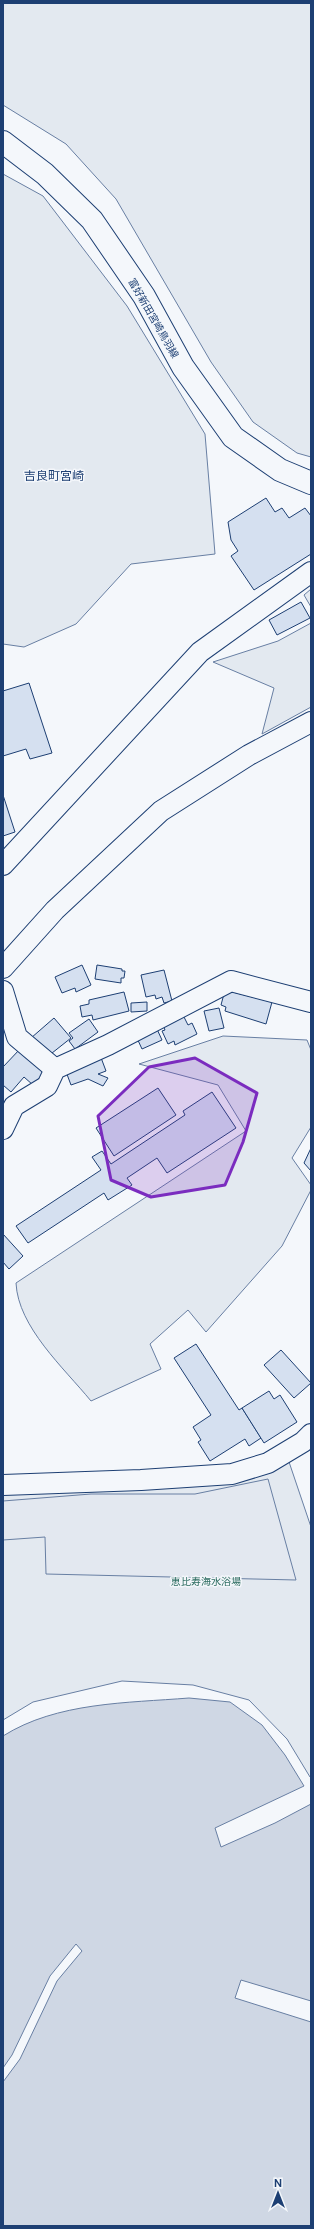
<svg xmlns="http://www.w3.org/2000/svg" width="314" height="2229" font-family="'DM Sans','Noto Sans JP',sans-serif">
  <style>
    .green { fill: #e3e9f0; stroke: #687fa3 }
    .parking { fill: #e3e8f0; stroke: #687fa3 }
    .water { fill: #cfd7e4; stroke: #687fa3 }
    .pier { fill: #f4f7fb; stroke: #687fa3 }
    .building { fill: #d5e0f0; stroke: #1d3f73 }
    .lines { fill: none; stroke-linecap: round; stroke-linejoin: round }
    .minor-casing { stroke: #1d3f73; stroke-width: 22 }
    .major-casing { stroke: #1d3f73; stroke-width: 24 }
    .minor { stroke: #f4f7fb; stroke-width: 20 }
    .major { stroke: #f4f7fb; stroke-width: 22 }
    .marked { fill: #7b2cbf; fill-opacity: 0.2; stroke: #7b2cbf; stroke-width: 3; stroke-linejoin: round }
    .labels { text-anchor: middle; stroke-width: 3; stroke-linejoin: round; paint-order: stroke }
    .street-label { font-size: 10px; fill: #1d3f73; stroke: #f4f7fb }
    .park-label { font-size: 10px; fill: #2c6c60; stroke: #f4f7fb }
    .quarter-label { font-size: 12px; fill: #1d3f73; stroke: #f4f7fb }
  </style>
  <rect width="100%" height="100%" fill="#f4f7fb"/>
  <g class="green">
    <polygon points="3,3 311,3 311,457 297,453 253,422 211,362 116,199 66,144 3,105"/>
    <polygon points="3,174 43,196 127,306 205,434 215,554 131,564 76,624 24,647 3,644"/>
    <polygon points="311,589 311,607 304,595"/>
    <polygon points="311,623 311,707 262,734 274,688 213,662 278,641"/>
    <path d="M223 1036 307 1040 311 1050V1127L292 1158 311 1185V1190L282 1246 206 1332 188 1310 150 1344 161 1369 91 1401C64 1368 18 1327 16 1283L246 1131 218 1085 139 1064Z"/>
    <polygon points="286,1453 311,1527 311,1776 310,1777 287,1739 249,1700 193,1685 122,1681 33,1702 3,1720 3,1485 232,1474"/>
  </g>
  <polygon class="parking" points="268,1479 296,1580 46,1574 45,1537 3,1540 3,1501 91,1494 195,1494"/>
  <path class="water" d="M189 1698 230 1702 262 1725 285 1755 304 1786 215 1828 221 1847 275 1823 311 1804V2226H3V1736C57 1702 127 1703 189 1698Z"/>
  <g class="pier">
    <polygon points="76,1944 82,1951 57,1981 20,2059 3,2082 3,2068 12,2055 50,1976"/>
    <polygon points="241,1980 311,2001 311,2022 235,1998"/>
  </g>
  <g class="building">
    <polygon points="266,498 275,512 282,508 289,518 305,508 311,516 311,554 254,590 231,556 238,551 231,540 228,522"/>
    <polygon points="301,602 310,618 277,635 269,620"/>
    <polygon points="29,683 52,753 30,759 26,749 3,756 3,691"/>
    <polygon points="3,795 15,832 3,836"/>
    <polygon points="82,965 91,985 76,992 75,988 62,993 55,977"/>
    <polygon points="97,965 122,969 122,971 125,971 124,978 121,978 121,983 95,979"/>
    <polygon points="164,970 172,1001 164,1003 162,997 156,999 155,995 146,997 141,975"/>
    <polygon points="225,990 272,1002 266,1024 225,1011 226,1007 221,1005"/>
    <polygon points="124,992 129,1011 93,1020 92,1015 82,1017 80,1006 89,1004 89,1000"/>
    <polygon points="147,1002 147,1011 131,1012 131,1003"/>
    <polygon points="219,1008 224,1028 209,1031 204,1011"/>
    <polygon points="182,1013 188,1025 192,1023 197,1034 175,1045 174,1041 168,1044 162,1031 165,1030 162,1023"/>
    <polygon points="54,1018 71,1038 47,1057 31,1038"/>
    <polygon points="89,1019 98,1032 75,1049 69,1041 73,1038 69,1033"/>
    <polygon points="156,1027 162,1040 142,1049 136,1036"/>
    <polygon points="20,1049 46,1071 33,1085 24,1077 11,1092 3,1085 3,1067"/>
    <polygon points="100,1055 106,1071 98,1074 108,1078 103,1086 88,1079 71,1085 65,1069"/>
    <polygon points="158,1088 176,1115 114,1156 96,1128"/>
    <polygon points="212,1092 236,1128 167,1173 157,1158 127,1178 132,1185 108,1200 104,1193 28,1243 16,1226 101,1170 92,1157 102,1151 111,1164 185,1115 183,1111"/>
    <polygon points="311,1148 311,1171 304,1163"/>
    <polygon points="3,1234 23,1256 9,1269 3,1262"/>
    <polygon points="196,1344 239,1410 242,1408 261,1438 249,1446 245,1439 210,1461 198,1442 201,1440 193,1427 211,1415 174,1358"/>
    <polygon points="281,1350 311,1383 294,1398 264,1365"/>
    <polygon points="269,1391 274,1399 280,1395 297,1422 264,1443 242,1408"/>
  </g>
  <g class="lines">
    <defs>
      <g id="minor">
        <polyline points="3,865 200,652 311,572"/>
        <polyline points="3,968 55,910 161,811 249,755 311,722"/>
        <polyline points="3,991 17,1037 55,1069"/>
        <polyline points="3,1129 14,1106 47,1086 55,1069 108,1045 231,981 311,1002"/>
        <polyline points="3,1485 141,1480 232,1474 268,1463 303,1442 311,1434"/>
      </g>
      <polyline id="major" points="3,142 45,174 92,220 144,296 183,367 233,437 280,470 311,483"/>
    </defs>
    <use href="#minor" class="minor-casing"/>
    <use href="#major" class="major-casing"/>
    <use href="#minor" class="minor"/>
    <use href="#major" class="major"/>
  </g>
  <path class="marked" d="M195 1058 257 1093 243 1142 225 1185 151 1197 111 1180 98 1116 149 1067Z"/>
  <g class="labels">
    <g class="street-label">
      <text transform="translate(154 318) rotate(60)" y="4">富好新田宮崎鳥羽線</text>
    </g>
    <g class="park-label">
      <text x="206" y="1585">恵比寿海水浴場</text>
    </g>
    <g class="quarter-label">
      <text x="54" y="480">吉良町宮崎</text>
    </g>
  </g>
  <rect width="314" height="2229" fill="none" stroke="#1d3f73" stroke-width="8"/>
  <g transform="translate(278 2193)" stroke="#f4f7fb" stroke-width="3" paint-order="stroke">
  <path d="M0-3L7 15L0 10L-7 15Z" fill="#1d3f73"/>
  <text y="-6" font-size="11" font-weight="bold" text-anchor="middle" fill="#1d3f73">N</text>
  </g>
</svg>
